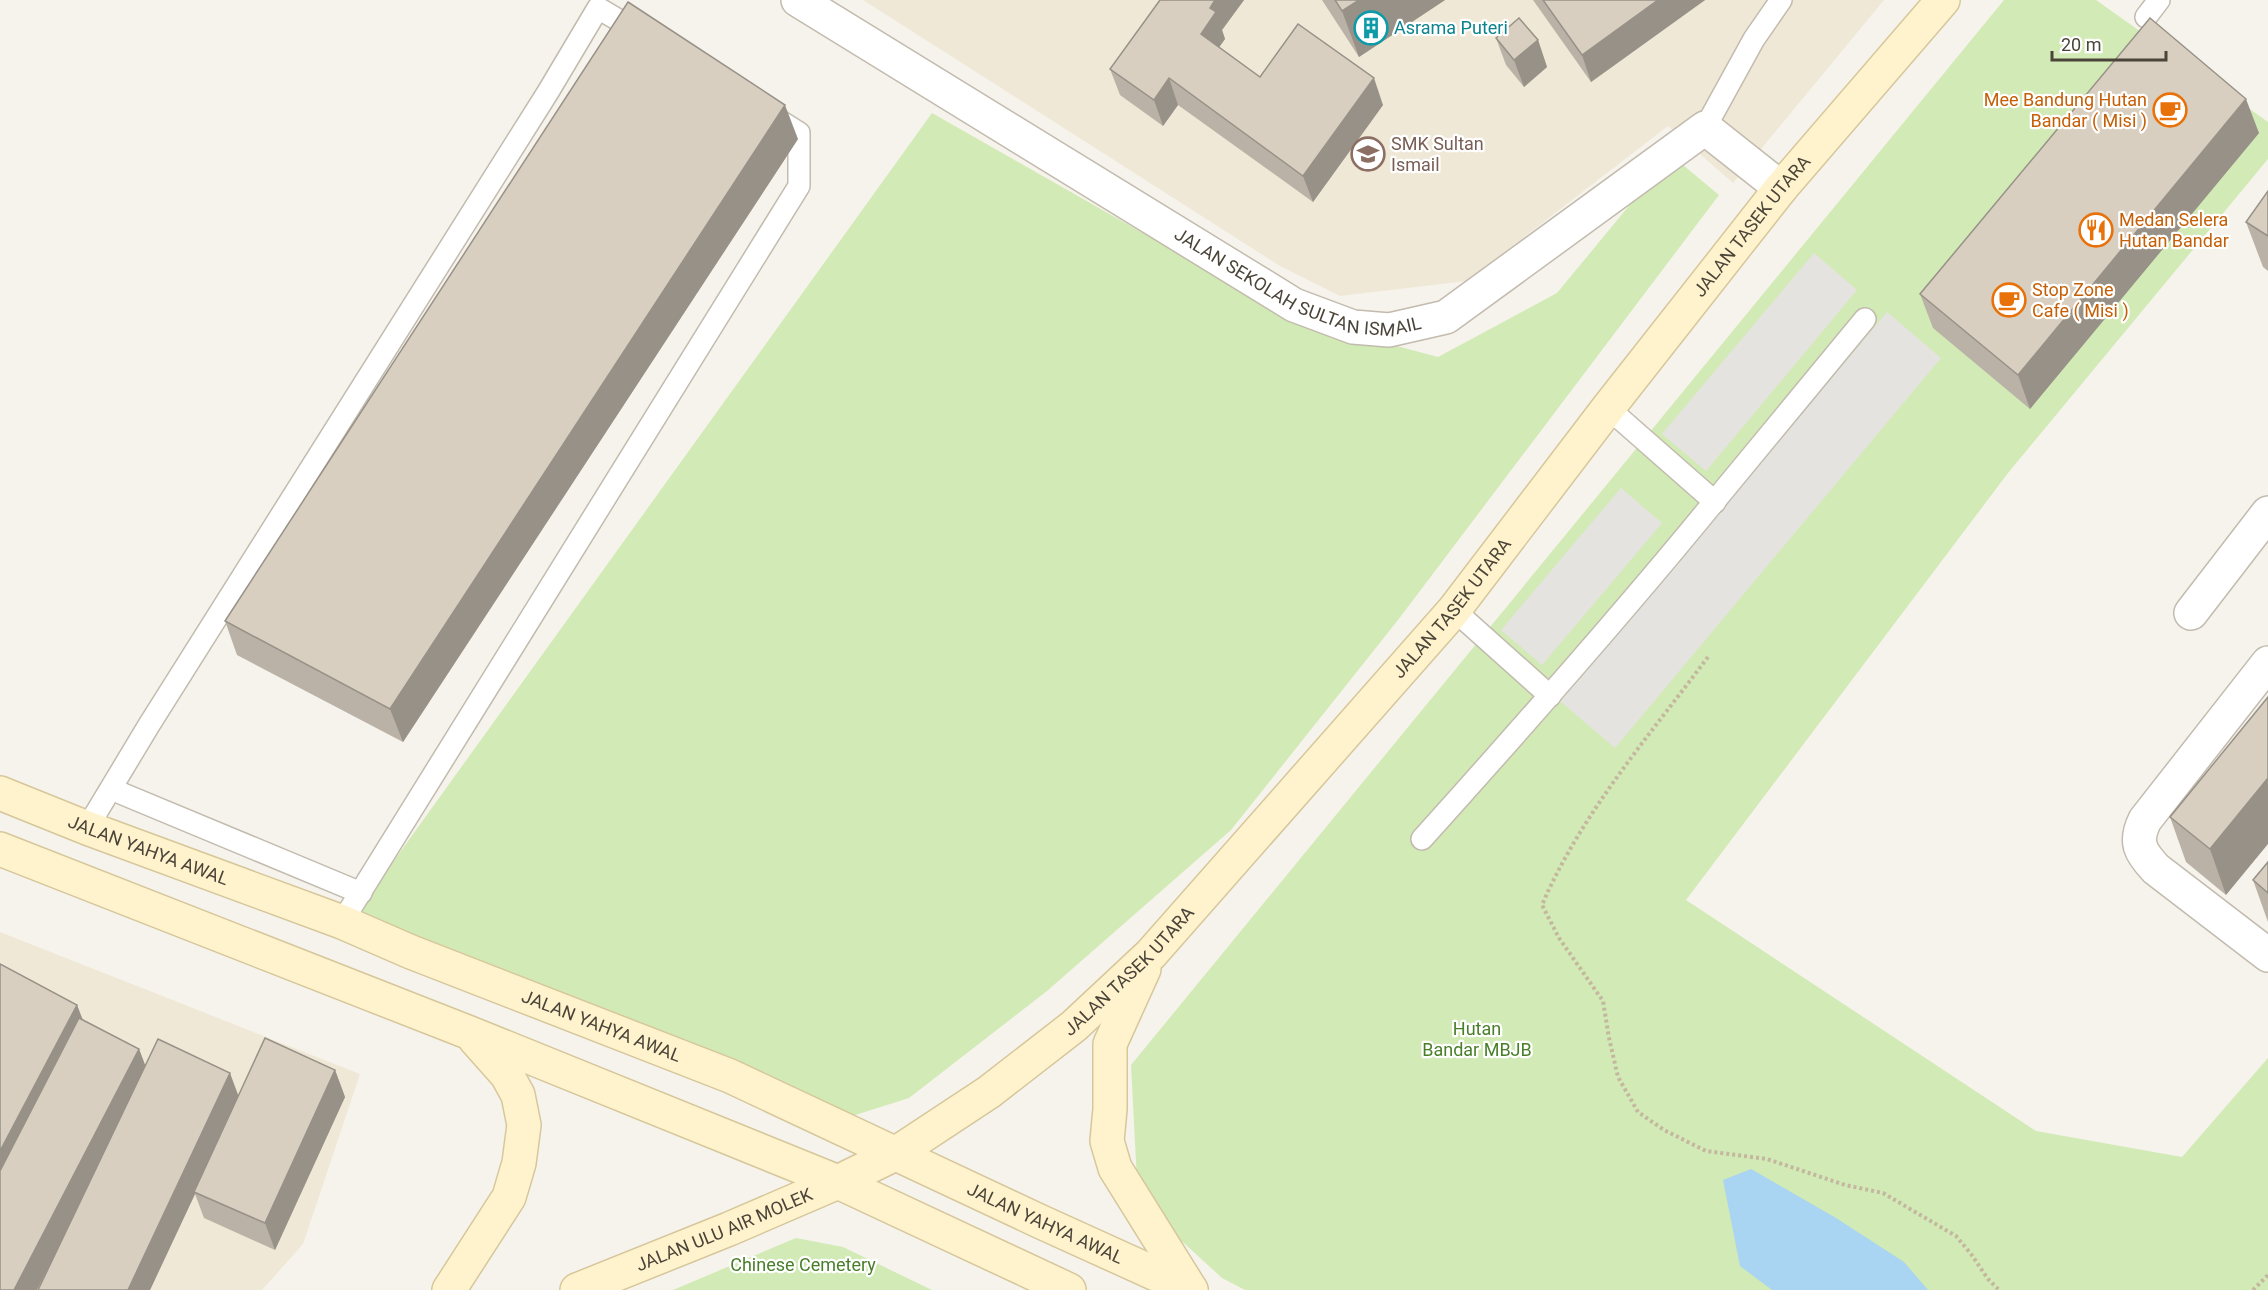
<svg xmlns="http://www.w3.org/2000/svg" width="2268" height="1290" font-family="Roboto,sans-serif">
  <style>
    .education { fill: #efe8d6 }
    .green { fill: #d2eab5 }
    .parking { fill: #e5e3e0 }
    .water { fill: #a9d4f2 }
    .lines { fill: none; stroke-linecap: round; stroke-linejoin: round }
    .lane-casing { stroke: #c2bbae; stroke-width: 24 }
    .street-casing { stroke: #c2bbae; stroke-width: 36 }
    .secondary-casing { stroke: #d6c79b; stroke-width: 36 }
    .path { stroke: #c4b79f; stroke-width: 4; stroke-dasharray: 3 3; stroke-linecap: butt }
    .lane { stroke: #fff; stroke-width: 21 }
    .street { stroke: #fff; stroke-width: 33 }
    .secondary { stroke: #fff3cd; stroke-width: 33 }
    .wall { fill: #bab2a6 }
    .shaded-wall { fill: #979187 }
    .building { fill: #d8cfc1; stroke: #979187; stroke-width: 1.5 }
    .labels { text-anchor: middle; stroke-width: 4.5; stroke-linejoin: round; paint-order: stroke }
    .culture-label { font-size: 18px; fill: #0d838f; stroke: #fff; text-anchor: start }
    .food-label { font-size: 18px; fill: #c56008; stroke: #fff; text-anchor: start }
    .education-label { font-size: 18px; fill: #785e54; stroke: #fff; text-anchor: start }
    .street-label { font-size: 18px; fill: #4b4439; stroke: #fff }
    .park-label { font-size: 18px; fill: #4a7f2a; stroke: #fff }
  </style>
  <rect width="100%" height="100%" fill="#f6f3ec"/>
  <g class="education">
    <polygon points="863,0 1884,0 1733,183 1668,126 1467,281 1340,296 1280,266"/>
    <polygon points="0,932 360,1074 303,1244 262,1290 0,1290"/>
  </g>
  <g class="green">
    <polygon points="2004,0 2096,0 2268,122 2268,159 2008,473 1686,900 2036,1131 2182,1157 2268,1058 2268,1290 1245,1290 1222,1278 1138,1201 1131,1065"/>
    <polygon points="932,113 1292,318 1438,357 1557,293 1671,155 1719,195 1398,620 1231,830 1047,991 909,1098 852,1116 357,912"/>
    <polygon points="796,1238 843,1247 932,1290 673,1290"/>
  </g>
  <g class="parking">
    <polygon points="1814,253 1857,290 1706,471 1662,434"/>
    <polygon points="1887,312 1941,358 1615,748 1560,701"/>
    <polygon points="1621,488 1662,523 1542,665 1501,630"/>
  </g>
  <polygon class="water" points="1751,1169 1836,1218 1904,1262 1928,1290 1772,1290 1740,1266 1723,1180"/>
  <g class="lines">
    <defs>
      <g id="lane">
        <polyline points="2146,17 2159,0"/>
        <polyline points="1705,128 1754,39 1781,0"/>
        <polyline points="1608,408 1715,502"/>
        <polyline points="1454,610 1550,696"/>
        <polyline points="111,789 361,893"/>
        <polyline points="87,828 149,725 548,92 598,8 642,34"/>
        <path d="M1422 839C1521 729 1620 617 1714 502 1765 441 1814 380 1865 319"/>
        <polyline points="342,922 799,186 799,133 772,116"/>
      </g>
      <g id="street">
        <path id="s1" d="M798 0 1294 305 1353 327 1389 330 1446 317 1705 128 1781 188"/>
        <polyline points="2191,613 2268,513"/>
        <path d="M2268 663 2145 820C2134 842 2140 852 2156 869L2268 955"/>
      </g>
      <g id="secondary">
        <path id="s2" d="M0 793 87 828 342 922 411 952 730 1076 1039 1221 1191 1290"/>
        <polyline points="0,849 470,1033 838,1182 1069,1290"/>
        <polyline points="1144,969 1110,1044 1110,1109 1107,1141 1115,1168 1191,1290"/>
        <polyline points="449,1290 509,1197 519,1163 524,1125 518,1095 507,1075 475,1039"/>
        <path id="s3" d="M577 1290 729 1229 838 1182 895 1154 989 1092 1074 1026 1151 954 1454 610 1608 408 1781 188 1943 0"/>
      </g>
    </defs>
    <use href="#lane" class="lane-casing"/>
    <use href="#street" class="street-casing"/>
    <use href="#secondary" class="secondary-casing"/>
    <g class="path">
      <path d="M1708 657C1649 736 1581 814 1542 905L1559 938 1603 1001 1609 1038 1618 1077 1638 1112 1664 1130 1706 1151 1767 1159 1845 1185 1883 1193 1956 1236 1971 1254 1988 1279 1999 1290"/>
      <polyline points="2253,1290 2268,1275"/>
    </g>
    <use href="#lane" class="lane"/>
    <use href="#street" class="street"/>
    <use href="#secondary" class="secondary"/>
  </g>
  <g class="wall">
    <polygon points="1160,0 1244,0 1222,30 1225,39 1219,47 1260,77 1383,105 1313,202 1178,105 1163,126 1120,95 1110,69"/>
    <polygon points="1322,0 1445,0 1359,57"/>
    <polygon points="1533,0 1705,0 1591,82"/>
    <polygon points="1496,38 1538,40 1547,67 1524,87 1506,65"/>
    <polygon points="2259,133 2030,409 1933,328 1920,294"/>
    <polygon points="798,139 403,742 237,655 225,621"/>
    <polygon points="2268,191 2268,271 2263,267 2246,222"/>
    <polygon points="2268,697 2226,895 2186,862 2170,817"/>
    <polygon points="2268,862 2268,922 2253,880"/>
    <polygon points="77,1005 83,1020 139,1049 145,1066 238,1095 335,1070 345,1097 275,1250 204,1218 195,1194 150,1290 38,1290 52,1262"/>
  </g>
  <g class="shaded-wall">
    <polygon points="1215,0 1244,0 1222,30 1225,39 1210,60 1201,34 1210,8"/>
    <polygon points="1359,0 1445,0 1359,57 1342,11"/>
    <polygon points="1658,0 1705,0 1591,82 1582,55"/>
    <polygon points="1538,40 1547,67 1524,87 1514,60"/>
    <polygon points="1169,78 1178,105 1163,126 1154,100"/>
    <polygon points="1374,78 1383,105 1313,202 1303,176"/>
    <polygon points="2246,99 2259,133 2030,409 2018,375"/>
    <polygon points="785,105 798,139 403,742 390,709"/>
    <polygon points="2268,778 2268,844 2226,895 2210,849"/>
    <polygon points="77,1005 87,1032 0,1196 0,1151"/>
    <polygon points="139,1049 149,1075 37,1290 14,1290"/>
    <polygon points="335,1070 345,1097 275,1250 265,1223"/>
    <polygon points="230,1073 240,1100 194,1192 195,1194 150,1290 128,1290"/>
  </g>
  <g class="building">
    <polygon points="1160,0 1215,0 1210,8 1216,12 1201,34 1260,77 1298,24 1374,78 1303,176 1169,78 1154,100 1110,69"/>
    <polygon points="1335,0 1359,0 1342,11"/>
    <polygon points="1543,0 1658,0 1582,55"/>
    <polygon points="628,2 785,105 390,709 225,621"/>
    <polygon points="1519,18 1538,40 1514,60 1496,38"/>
    <polygon points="2150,18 2246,99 2018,375 1920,294"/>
    <polygon points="2268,191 2268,236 2246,222"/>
    <polygon points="2268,697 2268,778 2210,849 2170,817"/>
    <polygon points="2268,862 2268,893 2253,880"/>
    <polygon points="0,964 77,1005 0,1151"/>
    <polygon points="79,1018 139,1049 14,1290 0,1290 0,1171"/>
    <polygon points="265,1038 335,1070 265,1223 194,1192"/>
    <polygon points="158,1039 230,1073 128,1290 38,1290"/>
  </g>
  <defs>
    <symbol id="building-ring" viewBox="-11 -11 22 22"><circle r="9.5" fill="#fff" stroke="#0f9aa8" stroke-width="1.5"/><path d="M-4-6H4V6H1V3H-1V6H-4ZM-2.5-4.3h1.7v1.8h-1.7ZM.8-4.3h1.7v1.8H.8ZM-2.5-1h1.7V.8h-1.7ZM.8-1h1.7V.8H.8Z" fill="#0f9aa8"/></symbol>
    <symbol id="cafe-ring" viewBox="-11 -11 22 22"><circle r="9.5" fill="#fff" stroke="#e8710a" stroke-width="1.5"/><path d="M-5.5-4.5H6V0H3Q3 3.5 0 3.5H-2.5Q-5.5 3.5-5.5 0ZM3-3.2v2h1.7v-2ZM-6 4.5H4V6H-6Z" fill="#e8710a"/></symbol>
    <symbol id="school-ring" viewBox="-11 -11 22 22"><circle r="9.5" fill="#fff" stroke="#8d6e63" stroke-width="1.5"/><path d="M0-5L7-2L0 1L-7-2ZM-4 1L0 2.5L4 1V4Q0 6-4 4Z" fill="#8d6e63"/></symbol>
    <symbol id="restaurant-ring" viewBox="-11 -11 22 22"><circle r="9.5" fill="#fff" stroke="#e8710a" stroke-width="1.5"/><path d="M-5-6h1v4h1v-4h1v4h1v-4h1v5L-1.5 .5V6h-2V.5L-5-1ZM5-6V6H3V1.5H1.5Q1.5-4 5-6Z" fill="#e8710a"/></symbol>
  </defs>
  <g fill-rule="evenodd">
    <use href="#building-ring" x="1352" y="9" width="38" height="38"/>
    <use href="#cafe-ring" x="2151" y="91" width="38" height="38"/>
    <use href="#school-ring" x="1349" y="135" width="38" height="38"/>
    <use href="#restaurant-ring" x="2077" y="211" width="38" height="38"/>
    <use href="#cafe-ring" x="1990" y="281" width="38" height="38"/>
  </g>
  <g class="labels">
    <g class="culture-label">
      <text x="1394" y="34">Asrama Puteri</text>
    </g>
    <g class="food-label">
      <text x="2147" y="106" text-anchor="end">Mee Bandung Hutan<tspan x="2147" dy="21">Bandar ( Misi )</tspan></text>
      <text x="2119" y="226">Medan Selera<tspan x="2119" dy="21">Hutan Bandar</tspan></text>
      <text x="2032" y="296">Stop Zone<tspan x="2032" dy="21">Cafe ( Misi )</tspan></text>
    </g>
    <g class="education-label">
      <text x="1391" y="150">SMK Sultan<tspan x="1391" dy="21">Ismail</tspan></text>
    </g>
    <g class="street-label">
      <text dy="6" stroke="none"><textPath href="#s3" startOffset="1616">JALAN TASEK UTARA</textPath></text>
      <text dy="6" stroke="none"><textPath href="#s1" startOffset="579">JALAN SEKOLAH SULTAN ISMAIL</textPath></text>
      <text dy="6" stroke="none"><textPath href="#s3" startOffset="1130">JALAN TASEK UTARA</textPath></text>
      <text dy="6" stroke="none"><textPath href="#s2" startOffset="159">JALAN YAHYA AWAL</textPath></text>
      <text dy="6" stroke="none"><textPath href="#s3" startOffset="644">JALAN TASEK UTARA</textPath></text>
      <text dy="6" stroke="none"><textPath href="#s2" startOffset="645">JALAN YAHYA AWAL</textPath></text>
      <text dy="6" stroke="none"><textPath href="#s2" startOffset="1131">JALAN YAHYA AWAL</textPath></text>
      <text dy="6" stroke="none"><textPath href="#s3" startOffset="159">JALAN ULU AIR MOLEK</textPath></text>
    </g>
    <g class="park-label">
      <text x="1477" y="1035">Hutan<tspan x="1477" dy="21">Bandar MBJB</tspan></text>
      <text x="803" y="1271">Chinese Cemetery</text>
    </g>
  </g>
  <path d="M2052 51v9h114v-9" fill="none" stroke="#4b4439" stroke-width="3"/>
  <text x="2061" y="51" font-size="18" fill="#4b4439" stroke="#ffffff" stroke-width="4.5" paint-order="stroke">20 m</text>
</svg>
